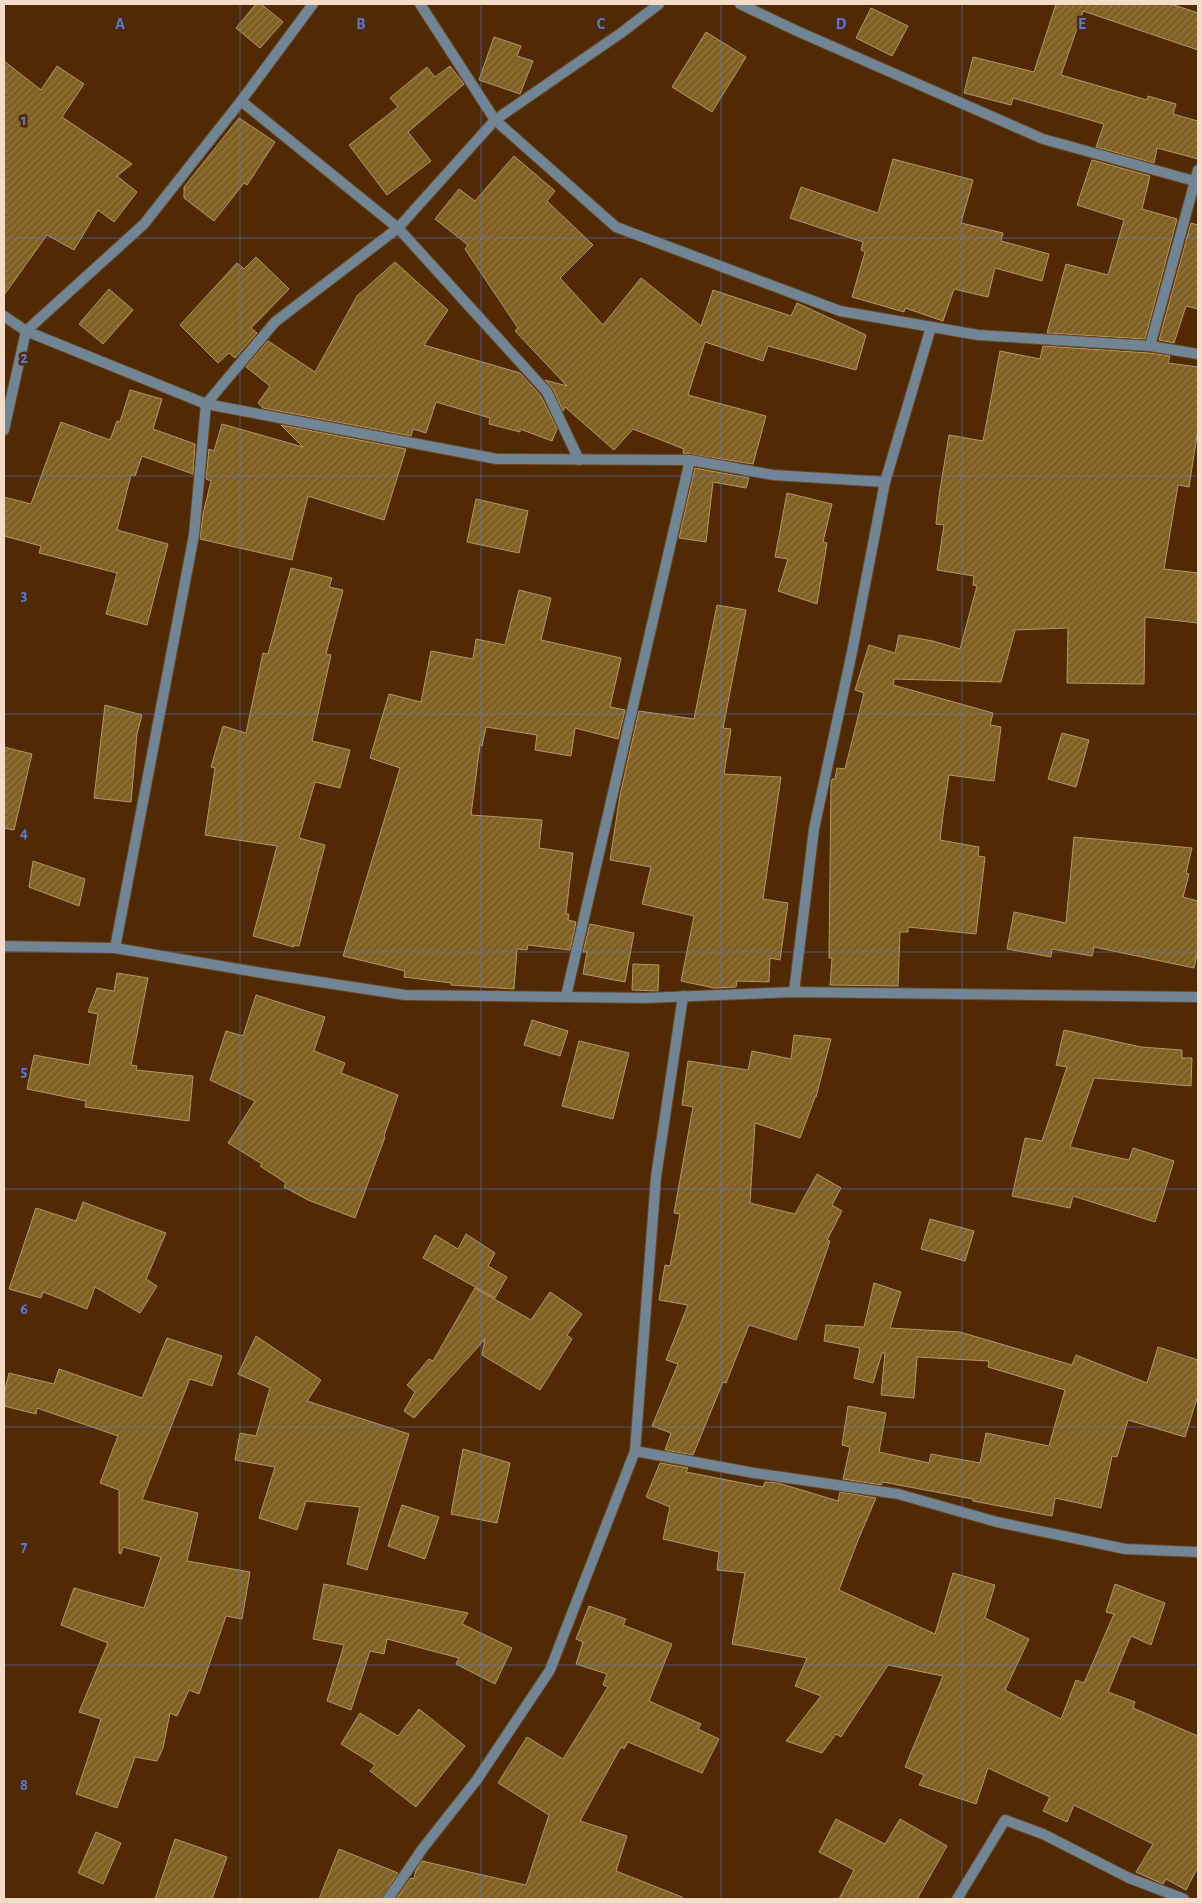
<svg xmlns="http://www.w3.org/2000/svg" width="1202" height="1903" font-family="'Alegreya Sans',sans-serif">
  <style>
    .building { fill: url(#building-hatch); stroke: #b59867 }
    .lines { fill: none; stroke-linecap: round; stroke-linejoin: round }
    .minor-casing { stroke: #694622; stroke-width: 12 }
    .minor { stroke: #718594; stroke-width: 10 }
    .grid { fill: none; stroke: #5e79d4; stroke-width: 1; stroke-opacity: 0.55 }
    .grid-label { font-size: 16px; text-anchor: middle; font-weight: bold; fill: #5e79d4; stroke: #4f2a02; stroke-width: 5; stroke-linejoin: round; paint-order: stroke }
  </style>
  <defs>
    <pattern id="building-hatch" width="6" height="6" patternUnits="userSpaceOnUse" patternTransform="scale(1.25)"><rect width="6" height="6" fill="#7f6023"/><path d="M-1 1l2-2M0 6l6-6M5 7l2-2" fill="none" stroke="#927642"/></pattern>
  </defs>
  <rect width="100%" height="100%" fill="#4f2a02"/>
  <g class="building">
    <polygon points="256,4 261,4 283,22 260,48 236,28"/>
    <polygon points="1056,4 1171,4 1198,13 1198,50 1083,11 1061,75 1147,100 1148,96 1176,104 1173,114 1198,121 1198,159 1157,148 1154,163 1096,147 1104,124 1013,98 1011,105 964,93 973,57 1034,72"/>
    <polygon points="871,8 908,26 892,56 856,38"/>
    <polygon points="706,32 746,57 712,112 672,87"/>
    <polygon points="494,37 521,46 517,56 533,61 520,94 479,80"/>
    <polygon points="4,61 41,90 57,66 84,84 62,117 132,164 117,176 137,192 114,222 98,210 74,250 47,235 4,295"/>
    <polygon points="450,66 464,84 408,132 431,161 387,195 349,145 398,107 390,98 427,67 435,77"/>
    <polygon points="239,118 275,142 247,185 244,183 214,221 184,198 184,187"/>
    <polygon points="514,156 555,191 547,201 593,245 560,278 603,325 641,278 701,326 713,290 791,316 797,303 866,335 856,370 768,346 763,361 705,342 688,395 766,416 753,464 683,453 684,449 633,429 614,450 565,407 563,411 553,389 545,380 567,386 515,331 518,328 465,249 468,245 435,219 459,189 475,201"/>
    <polygon points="893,159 973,180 961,223 1003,233 1001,241 1049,254 1042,281 995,268 988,297 954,289 943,321 905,308 904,312 852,297 865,252 861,250 863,242 790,218 801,187 878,213"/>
    <polygon points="1092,160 1150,176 1142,209 1177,219 1145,339 1047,333 1066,264 1108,275 1124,220 1077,205"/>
    <polygon points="1191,223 1198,225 1198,309 1186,306 1174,343 1159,340"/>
    <polygon points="256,257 289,289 251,328 257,333 235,358 229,353 218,363 180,325 237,263 244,269"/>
    <polygon points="395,262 448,310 424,345 520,373 541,396 557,429 552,441 520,429 520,432 489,424 490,418 436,402 426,433 413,429 411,436 263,408 258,403 270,386 246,367 268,341 315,372 357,296"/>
    <polygon points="109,289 133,310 103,344 79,324"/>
    <polygon points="1043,346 1149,353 1170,356 1168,363 1198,367 1198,429 1189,487 1178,485 1164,569 1198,573 1198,623 1145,617 1144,684 1067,683 1068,628 1015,630 1001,682 894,679 893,685 993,713 990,725 1001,727 994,781 949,775 943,815 940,840 979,847 978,856 985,857 976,934 908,927 908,932 900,932 898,986 830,985 832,958 829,958 831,783 832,779 835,779 837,768 845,769 864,693 855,690 869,645 895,653 899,635 933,641 960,649 977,586 973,585 974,576 937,570 944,525 936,524 939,496 949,435 983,441 1000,351 1040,359"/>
    <polygon points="130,390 162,399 153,429 195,444 193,474 142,456 135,476 131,475 117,530 168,544 147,625 106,614 117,573 39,553 41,546 4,536 4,497 31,504 61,422 110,440 117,421 120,422"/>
    <polygon points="222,424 303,447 281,425 406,449 384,520 308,496 292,560 200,539 203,514 211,481 206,479 209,449 214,451"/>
    <polygon points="695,468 749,478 746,488 713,482 706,542 679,538"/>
    <polygon points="787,493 832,504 823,542 827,543 817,604 778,591 788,559 775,557"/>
    <polygon points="476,499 528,511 519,553 467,542"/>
    <polygon points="291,568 332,578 329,587 343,590 326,654 331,655 312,741 350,750 340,788 315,782 299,838 325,845 299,946 294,945 294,947 253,936 277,846 205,835 215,768 211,767 223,726 246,733 263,653 268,654"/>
    <polygon points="519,590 551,598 541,640 621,658 610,707 625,710 618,739 575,728 571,756 535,750 537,735 486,727 482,746 480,745 471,815 542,820 539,848 573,853 566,914 569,914 568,920 576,922 570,950 528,945 527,950 517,949 514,989 451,985 451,983 404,977 405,971 343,956 400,768 370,758 389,694 421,702 431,651 473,659 476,639 505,645"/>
    <polygon points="717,605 746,610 723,728 731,729 724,774 781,777 763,899 788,903 780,960 770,958 769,982 737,981 736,987 714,988 681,981 694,916 642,904 651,867 610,860 620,795 639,711 694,719"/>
    <polygon points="105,705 142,715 137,734 131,802 94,798"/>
    <polygon points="1062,733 1089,740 1076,787 1048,779"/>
    <polygon points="4,747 32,754 14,830 4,828"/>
    <polygon points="1074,837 1192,848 1186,873 1189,874 1183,897 1198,901 1198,949 1194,968 1094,947 1092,956 1052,949 1051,957 1007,949 1014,912 1066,923"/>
    <polygon points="33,861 85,879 79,906 29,887"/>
    <polygon points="590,924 634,933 625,982 583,974 587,952 583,952"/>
    <polygon points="633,964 659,965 658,991 632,990"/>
    <polygon points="117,973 148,978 131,1065 137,1066 136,1070 193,1076 189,1121 85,1107 86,1101 27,1089 34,1055 89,1065 98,1014 88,1012 97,988 114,991"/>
    <polygon points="256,995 325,1017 314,1051 345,1063 341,1073 398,1095 384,1136 385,1137 355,1218 308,1200 284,1187 286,1183 260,1166 262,1164 228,1143 255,1101 210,1080 226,1031 243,1036"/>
    <polygon points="532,1020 568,1031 560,1056 524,1045"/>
    <polygon points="1064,1030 1141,1047 1182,1050 1182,1058 1192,1058 1191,1086 1094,1078 1070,1147 1129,1160 1133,1148 1174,1161 1155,1222 1073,1196 1070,1208 1012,1196 1025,1138 1042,1141 1067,1067 1056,1065"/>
    <polygon points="794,1035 831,1039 816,1097 815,1097 800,1138 755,1123 750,1203 795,1214 817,1174 841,1188 832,1205 842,1211 827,1240 830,1241 796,1340 749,1325 726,1383 723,1382 693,1455 665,1450 671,1433 652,1426 678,1364 666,1360 688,1305 659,1300 665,1265 670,1266 680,1214 674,1213 693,1107 682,1105 688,1061 748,1070 752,1051 791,1059"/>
    <polygon points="579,1041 629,1053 613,1119 562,1106"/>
    <polygon points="83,1202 166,1233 146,1279 157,1286 140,1313 95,1287 87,1309 43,1292 41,1298 9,1289 36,1208 76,1221"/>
    <polygon points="930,1219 974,1231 965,1261 921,1249"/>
    <polygon points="466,1234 495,1253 488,1266 507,1277 495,1298 423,1258 435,1235 458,1249"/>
    <polygon points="874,1283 901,1292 890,1328 960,1332 1072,1365 1076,1355 1147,1383 1158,1347 1198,1360 1198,1395 1185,1437 1128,1420 1117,1457 1112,1456 1101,1508 1055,1498 1052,1516 973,1501 973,1499 883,1482 881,1485 843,1479 850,1447 842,1445 848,1406 886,1413 879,1452 929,1463 931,1454 980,1463 986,1433 1049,1446 1065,1390 988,1367 989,1361 917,1357 914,1398 881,1395 885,1353 882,1353 873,1383 854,1378 860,1348 824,1341 826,1325 864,1327"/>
    <polygon points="475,1288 531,1320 550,1292 582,1314 567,1335 572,1339 540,1390 482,1355 485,1339 414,1418 404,1411 415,1392 407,1385 429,1359 433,1361"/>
    <polygon points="256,1336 321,1380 307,1401 409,1434 367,1570 347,1564 360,1507 306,1501 297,1530 259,1518 275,1467 235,1460 240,1433 256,1436 270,1388 238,1374"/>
    <polygon points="167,1338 222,1356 212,1386 190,1379 142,1500 198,1513 187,1561 250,1572 242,1619 226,1616 199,1694 189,1690 177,1716 170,1713 163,1748 157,1761 135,1757 117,1808 76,1794 101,1719 79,1712 108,1643 61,1625 74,1588 144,1608 161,1557 123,1547 121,1554 119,1553 119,1490 100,1483 118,1436 37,1408 36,1414 4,1406 4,1394 9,1373 54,1384 59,1369 142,1398"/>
    <polygon points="463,1449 510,1463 497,1523 451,1514"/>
    <polygon points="660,1463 688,1468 686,1472 763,1487 765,1482 778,1483 838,1501 840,1492 876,1498 858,1540 839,1590 935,1634 953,1573 995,1585 985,1618 1029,1639 1005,1690 1061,1719 1076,1680 1084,1683 1114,1614 1106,1612 1115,1584 1165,1603 1151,1645 1131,1636 1108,1692 1135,1702 1133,1708 1198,1736 1198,1867 1186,1890 1166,1879 1163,1884 1136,1872 1153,1844 1074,1805 1067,1822 1043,1811 1050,1797 988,1768 976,1804 919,1785 924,1775 905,1767 943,1676 888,1665 841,1737 836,1734 822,1753 786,1741 821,1696 795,1686 807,1658 732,1644 745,1573 717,1570 719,1552 663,1539 670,1507 646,1497"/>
    <polygon points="402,1505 439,1517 425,1559 388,1546"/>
    <polygon points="324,1584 468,1613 462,1624 512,1648 495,1684 456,1664 459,1658 387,1639 384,1654 370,1651 351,1710 327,1701 344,1645 313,1639"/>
    <polygon points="589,1606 626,1619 623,1625 672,1644 649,1701 701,1724 698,1729 719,1739 702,1773 628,1742 624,1749 621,1747 580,1821 627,1836 616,1871 682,1897 682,1899 396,1899 411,1878 414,1879 416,1870 422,1861 526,1885 549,1815 498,1783 527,1737 563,1759 608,1687 603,1685 607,1674 576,1664 583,1642 576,1639"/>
    <polygon points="419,1709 465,1746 416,1807 370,1771 375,1765 341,1744 360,1713 398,1736"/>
    <polygon points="836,1819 885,1844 900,1819 947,1846 917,1899 839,1899 854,1870 819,1852"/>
    <polygon points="96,1832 121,1843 103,1884 78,1873"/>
    <polygon points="175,1839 227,1857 212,1899 155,1899"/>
    <polygon points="339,1849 398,1873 381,1899 319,1899"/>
  </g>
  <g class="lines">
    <defs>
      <g id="minor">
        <polyline points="420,4 495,120 616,227 840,311 978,335 1150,346 1198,354"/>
        <polyline points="740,4 797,31 1043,139 1198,182"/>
        <polyline points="241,101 398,228 547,392 579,460"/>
        <polyline points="4,316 26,331 206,404 497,459 690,460 773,475 885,482"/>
        <polyline points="1150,346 1198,170"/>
        <polyline points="4,430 26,331 144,224 241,101 313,4"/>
        <polyline points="4,946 115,948 268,974 405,995 645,998 794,992 1198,997"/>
        <polyline points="115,948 194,535 206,404 275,322 398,228 495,120 621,33 659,4"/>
        <polyline points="794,992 814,829 852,652 885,482 931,327"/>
        <polyline points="566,996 690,460"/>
        <polyline points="635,1451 754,1473 898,1494 997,1522 1125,1549 1198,1552"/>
        <polyline points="388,1899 423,1848 476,1781 550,1670 635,1451 656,1177 683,996"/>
        <polyline points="957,1899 1005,1820 1043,1834 1129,1878 1184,1899"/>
      </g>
    </defs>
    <use href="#minor" class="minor-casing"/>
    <use href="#minor" class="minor"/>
  </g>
  <path class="grid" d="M240 4V1899M481 4V1899M721 4V1899M962 4V1899M4 238H1198M4 476H1198M4 714H1198M4 952H1198M4 1189H1198M4 1427H1198M4 1665H1198"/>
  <g class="grid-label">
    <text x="120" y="29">A</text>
    <text x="361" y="29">B</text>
    <text x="601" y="29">C</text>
    <text x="841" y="29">D</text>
    <text x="1082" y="29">E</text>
    <text x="24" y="125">1</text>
    <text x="24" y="363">2</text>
    <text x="24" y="600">3</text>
    <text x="24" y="838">4</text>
    <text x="24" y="1076">5</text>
    <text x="24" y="1314">6</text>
    <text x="24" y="1552">7</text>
    <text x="24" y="1790">8</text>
  </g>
  <rect width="1202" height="1903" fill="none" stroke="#f4dcc9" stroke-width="10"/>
</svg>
